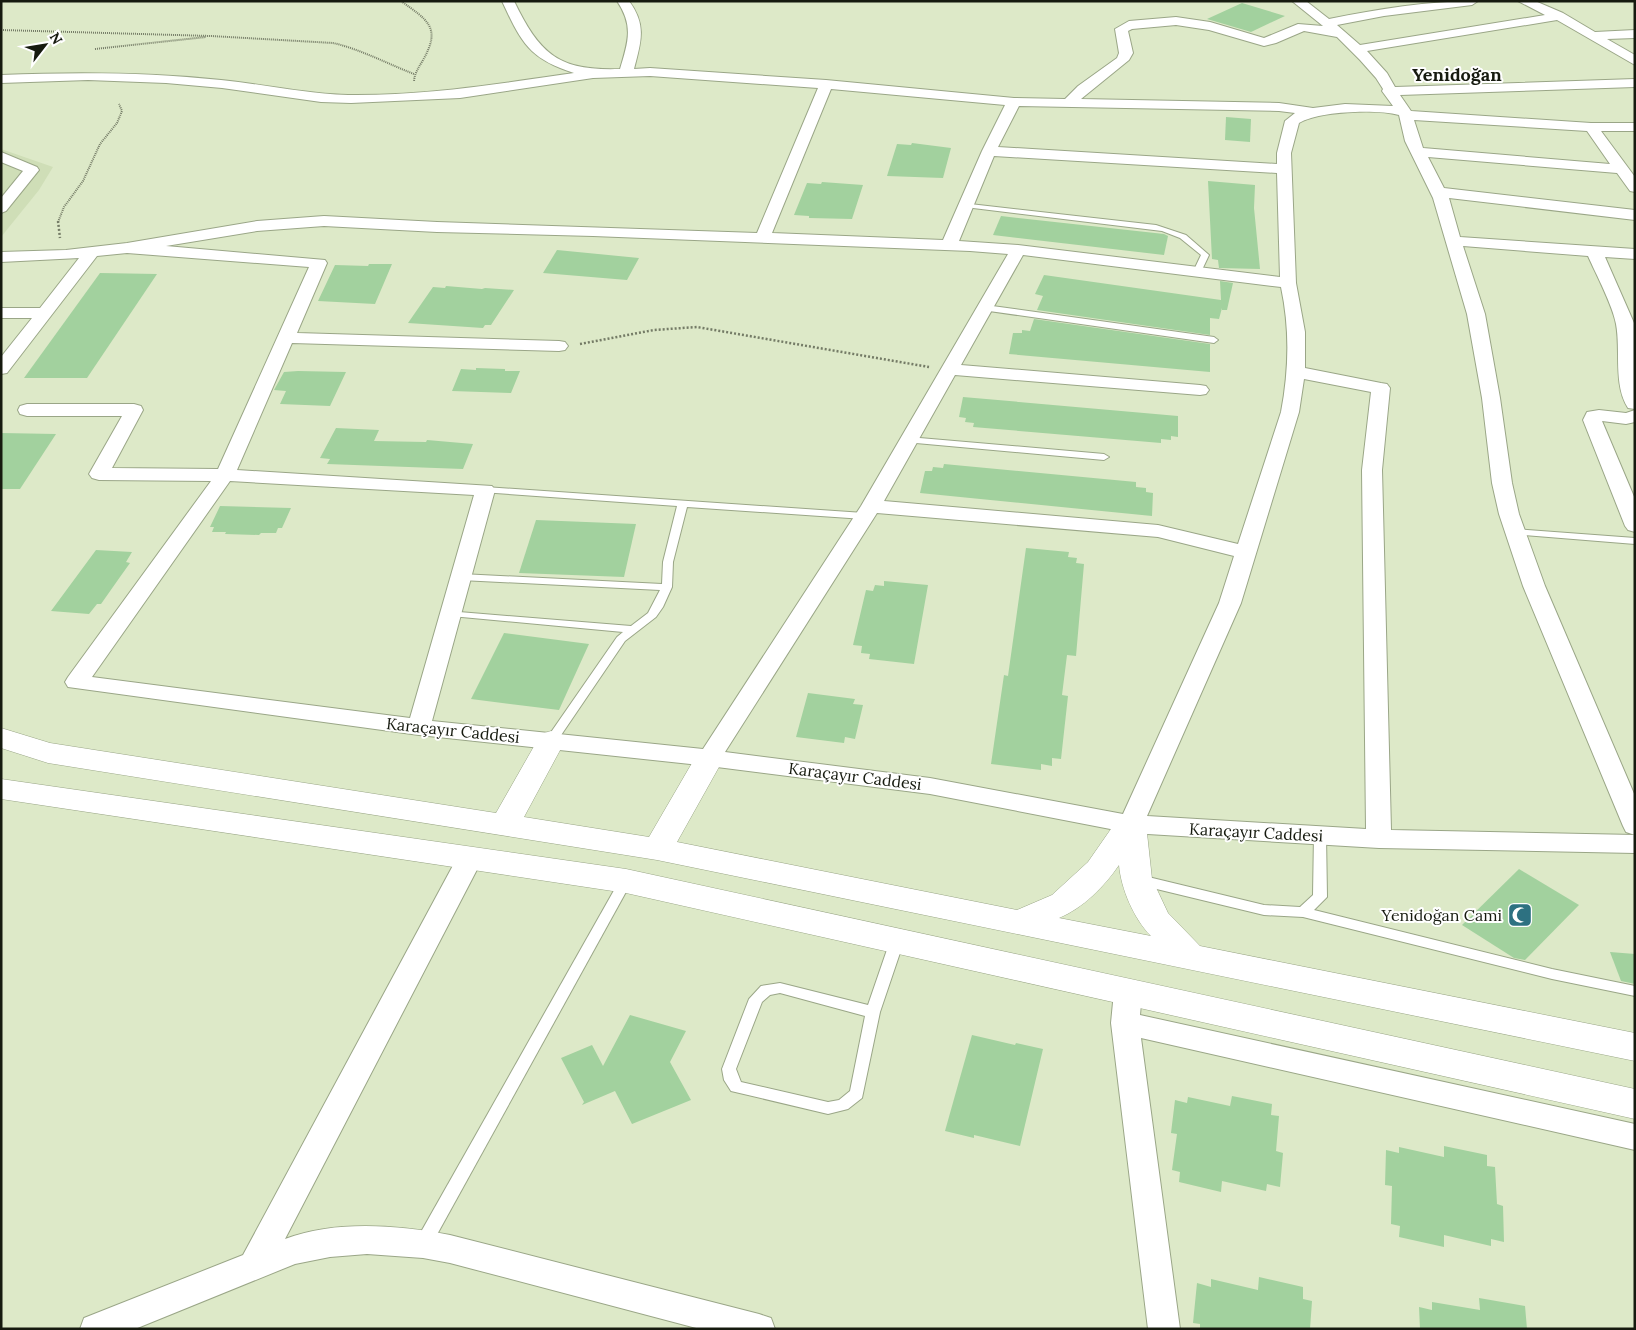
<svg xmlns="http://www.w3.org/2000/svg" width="1636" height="1330" font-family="Lora,serif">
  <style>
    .built { fill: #cfdeb7 }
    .building { fill: #a2d19e }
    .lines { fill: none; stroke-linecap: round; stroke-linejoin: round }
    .lane-casing { stroke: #9aa687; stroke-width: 2 }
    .street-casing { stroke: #9aa687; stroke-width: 2 }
    .secondary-casing { stroke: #9aa687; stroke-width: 1 }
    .path-far1 { stroke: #747b66; stroke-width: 2; stroke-dasharray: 1 1; stroke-linecap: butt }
    .path { stroke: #747b66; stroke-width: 2.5; stroke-dasharray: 2 2; stroke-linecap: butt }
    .lane { fill: #fff; fill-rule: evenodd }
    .street { fill: #fff; fill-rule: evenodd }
    .secondary { fill: #fff; fill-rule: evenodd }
    .labels { text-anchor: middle; stroke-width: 4; stroke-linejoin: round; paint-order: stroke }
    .street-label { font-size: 16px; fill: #161a0f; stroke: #fff }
    .poi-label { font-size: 16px; fill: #161a0f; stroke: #fff; text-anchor: end }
    .far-district-label { font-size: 18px; font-weight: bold; fill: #161a0f; stroke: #fff }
  </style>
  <rect width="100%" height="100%" fill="#dde9c8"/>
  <polygon class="built" points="1,149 53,167 39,190 1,237"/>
  <g class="building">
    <polygon points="1242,3 1285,16 1251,32 1207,19"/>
    <polygon points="1226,117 1251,119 1250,142 1225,140"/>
    <polygon points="912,143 951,148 943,178 887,176 897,144 911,145"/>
    <polygon points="1208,181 1255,185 1254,208 1260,269 1219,268 1218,260 1212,259"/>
    <polygon points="822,182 863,185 852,219 809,218 809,216 794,215 807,183 821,184"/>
    <polygon points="1001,216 1164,234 1168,236 1164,255 993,235"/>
    <polygon points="557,250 639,258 627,280 543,273"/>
    <polygon points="369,264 392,264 375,304 318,301 335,265 368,266"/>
    <polygon points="100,273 157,274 87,378 24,378"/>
    <polygon points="1044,275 1221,300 1220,281 1233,283 1227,310 1222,310 1222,308 1219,319 1210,318 1210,335 1037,310 1043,296 1035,294"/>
    <polygon points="446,286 482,289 485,288 514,290 491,325 485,325 483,328 408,323 433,287 445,288"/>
    <polygon points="1034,319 1210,344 1210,372 1009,354 1013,333 1022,333 1022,330 1030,331"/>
    <polygon points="476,368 505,369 505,371 520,371 511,393 452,391 461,369 476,370"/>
    <polygon points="298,371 346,372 330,406 280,404 286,391 274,390 284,372"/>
    <polygon points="963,397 1178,416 1178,437 1171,436 1171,440 1161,439 1161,443 973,427 974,423 965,422 966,418 959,417"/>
    <polygon points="336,428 379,430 374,441 426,442 427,440 473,444 463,469 327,464 330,459 320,458"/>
    <polygon points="1,433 56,434 20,489 1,489"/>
    <polygon points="944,464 1136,482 1136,487 1146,488 1146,492 1153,493 1152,516 920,493 925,471 932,471 933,467 943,468"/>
    <polygon points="220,506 291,508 282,528 278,528 276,533 261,533 259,535 225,534 226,532 212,532 214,527 210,527"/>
    <polygon points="536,520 636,524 624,577 519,573"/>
    <polygon points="1026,548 1069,552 1068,557 1077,558 1076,563 1084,564 1076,656 1067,655 1062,695 1068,696 1061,759 1052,758 1052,766 1041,764 1041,770 991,764 1004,675 1008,676"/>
    <polygon points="96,550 132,552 126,562 130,563 120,577 101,604 97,604 89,614 51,611"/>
    <polygon points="884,581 928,585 914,664 869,659 870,654 861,653 862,646 853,645 866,590 873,591 875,585 884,586"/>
    <polygon points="504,633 589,644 559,710 471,699"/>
    <polygon points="808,693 855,699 853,704 863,705 855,739 845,737 844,743 796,737"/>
    <polygon points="1519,869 1579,905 1525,960 1514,958 1462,925"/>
    <polygon points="1610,952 1635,954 1635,984 1621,981"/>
    <polygon points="630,1015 686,1031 670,1062 691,1100 632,1124 615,1091 582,1105 584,1102 561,1058 592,1045 603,1066"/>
    <polygon points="972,1035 1015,1045 1016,1043 1043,1049 1020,1146 974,1135 974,1138 945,1131"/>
    <polygon points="1232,1096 1272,1104 1271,1115 1279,1116 1276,1151 1283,1153 1280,1187 1267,1184 1266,1191 1222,1181 1221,1192 1179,1182 1180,1172 1172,1170 1177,1134 1171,1133 1175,1100 1187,1103 1188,1097 1230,1106"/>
    <polygon points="1444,1146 1487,1155 1487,1166 1495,1167 1497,1204 1503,1206 1504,1242 1491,1239 1491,1246 1444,1235 1444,1247 1399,1237 1400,1226 1391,1224 1392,1186 1385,1185 1386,1150 1399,1153 1399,1147 1444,1157"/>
    <polygon points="1259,1277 1303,1287 1303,1299 1312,1301 1310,1329 1200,1329 1200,1324 1193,1323 1197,1283 1211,1287 1211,1279 1258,1290"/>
    <polygon points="1479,1298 1525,1306 1527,1329 1420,1329 1419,1307 1432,1310 1432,1302 1480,1310"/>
  </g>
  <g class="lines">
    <defs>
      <g id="lane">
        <polygon points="970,204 1156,225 1186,235 1209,255 1201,272 1197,274 1193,272 1201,255 1180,238 1162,231 973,208 969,206"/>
        <polygon points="985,305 1214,337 1218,340 1214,343 982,310 981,308"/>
        <polygon points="908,437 1104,454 1109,457 1104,460 905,442 905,438"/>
        <polygon points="485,487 864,513 869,516 864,519 687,507 673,562 672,587 663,607 656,617 625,641 555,744 547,744 545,741 547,738 617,637 623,632 451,616 447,615 446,613 447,611 631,626 648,613 660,590 461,580 456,577 461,574 662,584 663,562 677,506 481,492 480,490"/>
        <polygon points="1515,529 1635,538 1635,544 1511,534 1510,532 1511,530"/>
        <polygon points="1320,830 1324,832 1326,835 1327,897 1314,910 1552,969 1635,986 1635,996 1552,979 1303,917 1264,915 1140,885 1135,883 1134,880 1135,877 1140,875 1264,905 1300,907 1313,895 1314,835 1316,832"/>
        <polygon points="626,876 631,878 632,881 429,1249 423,1251 417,1249 415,1244 417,1239 621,878"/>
        <path d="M897 936 902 937 904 941 880 1012 862 1098 848 1109 828 1114 731 1091 724 1080 722 1069 749 999 761 986 780 983 868 1005 890 941 892 937ZM780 993 865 1016 850 1091 839 1100 828 1102 741 1082 736 1069 762 1002 770 995Z"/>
      </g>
      <g id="street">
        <path d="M502 1H514C540 55 559 71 620 69 628 42 634 26 617 1H629C647 25 641 42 634 69L650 68 826 80 1014 98 1065 99 1078 86 1117 58 1119 53 1115 29 1129 21 1176 17 1210 22 1264 38 1298 24 1323 26 1292 1H1306L1329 19C1379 9 1427 1 1478 1L1472 5 1384 16 1337 25 1360 45 1545 15 1518 1H1535L1563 13 1595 32 1635 30V38L1607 39 1635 55V65L1557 20 1367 51 1387 73 1395 87 1635 79V87L1400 95 1411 111 1591 123H1635V131H1601L1635 177V192L1630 191 1617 173 1428 157 1444 188 1635 210V220L1449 198 1460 237 1635 249V259L1605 257 1634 323 1635 409 1628 408C1613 385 1621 350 1616 324 1613 306 1596 274 1588 256L1463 246 1485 314 1500 398 1512 483 1519 514 1545 586 1635 796V835L1626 832 1623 826 1523 586 1499 514 1492 483 1482 398 1467 314 1433 198 1405 141 1399 115C1376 109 1319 111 1299 123L1291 153 1296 283 1305 332V368L1381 383 1387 384 1390 388 1382 470 1391 830 1635 835V853L1379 848 1131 833 930 794 709 766 419 735 68 687 65 682 68 677 211 481 99 480 92 478 89 474 122 416H27L20 414 18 410 20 406 27 404H134L141 406 143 410 112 468 218 469 309 267 127 253 97 256 7 373 1 374V357L32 318H1V308H40L79 258 1 262V252L66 250 127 243 257 221 324 216 437 222 757 233 818 88 650 76 593 78 460 98 351 103 321 102 222 88 166 83 88 80 1 83V75C75 72 147 72 221 80 263 84 305 94 348 95 424 96 499 84 574 73 529 59 521 42 502 1ZM1176 25 1209 30 1264 46 1276 43 1304 31 1337 37 1360 60 1376 78 1383 89 1382 91 1393 106 1345 104 1313 108 1279 103 1081 99 1129 60 1133 53 1128 31 1132 29ZM831 89 1005 105 982 151 943 240 772 233ZM1019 106 1279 111 1295 113 1285 121 1277 153V164L998 147ZM1414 120 1587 131 1610 164 1423 148ZM994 156 1277 173 1280 277 1018 245 959 241ZM324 226 437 232 593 236 970 251 1008 254 861 506 703 749 432 721 495 490 492 486 237 470 292 343 559 351 565 350 568 346 565 342 559 341 297 333 327 263 325 260 166 246 257 231ZM1023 255 1281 287C1290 329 1289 370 1281 412L1238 544 1158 525 884 501 955 375 1200 395 1206 394 1209 390 1206 386 1200 385 961 365ZM1304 379 1371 392 1362 470 1366 829 1147 816 1241 603 1299 412ZM230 481 474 495 410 718 92 677ZM877 513 1158 537 1234 556 1219 603 1123 814 930 778 725 752Z"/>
        <polygon points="1,152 37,167 39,170 6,211 1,213 1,198 23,171 1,162"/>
        <polygon points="1599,410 1626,413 1635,410 1635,422 1626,424 1602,421 1635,499 1635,532 1628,530 1625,526 1583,420 1587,412"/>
        <path d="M470 849 479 851 483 858 285 1239C336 1220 397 1225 450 1235L759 1314 771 1318 775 1329H700L450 1263 423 1258 367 1254 330 1257 295 1264 135 1329H80L84 1318 243 1255 457 858 461 851Z"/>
        <polygon points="1128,981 1138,984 1142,992 1140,1015 1635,1124 1635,1150 1141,1038 1180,1329 1148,1329 1111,1023 1114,992 1118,984"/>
      </g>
      <g id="secondary">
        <path d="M1 728 50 743 496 813 541 734 551 731 561 734 565 741 524 817 649 837 699 751 709 748 719 751 724 758 677 842 1017 910 1052 895 1088 862 1120 816 1131 813 1142 816 1146 824 1152 879 1168 913 1200 946 1635 1033V1061L657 860 48 763 1 748ZM1119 865C1121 889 1134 919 1151 936L1059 918C1083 908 1104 887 1119 865Z"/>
        <polygon points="1,779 626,869 1635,1089 1635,1119 626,893 1,799"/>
      </g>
    </defs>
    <use href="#lane" class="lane-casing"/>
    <use href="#street" class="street-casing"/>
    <use href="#secondary" class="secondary-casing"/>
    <g class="path-far1">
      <path d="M401 1C427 20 442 27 423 60 419 67 415 72 414 81"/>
      <path d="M1 30 211 36 333 43C360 49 388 64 414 74"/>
      <polyline points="95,49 206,37"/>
      <polyline points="58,222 64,207 83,181 100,144 117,123 122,111 119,104"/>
    </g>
    <g class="path">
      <polyline points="58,221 60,238"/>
      <polyline points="580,344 654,330 697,327 929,367"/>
    </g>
    <use href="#lane" class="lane"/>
    <use href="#street" class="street"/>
    <use href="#secondary" class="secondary"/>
  </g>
  <defs>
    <symbol id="mosque-square" viewBox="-11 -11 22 22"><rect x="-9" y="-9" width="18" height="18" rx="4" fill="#2d7181" stroke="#fff"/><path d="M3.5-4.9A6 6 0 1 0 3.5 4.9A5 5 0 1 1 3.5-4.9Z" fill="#fff"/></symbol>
  </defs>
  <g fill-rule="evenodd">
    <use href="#mosque-square" x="1506" y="901" width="28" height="28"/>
  </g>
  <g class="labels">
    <g class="street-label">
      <text transform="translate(453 730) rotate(6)" y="6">Karaçayır Caddesi</text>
      <text transform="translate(855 776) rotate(7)" y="6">Karaçayır Caddesi</text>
      <text transform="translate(1256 832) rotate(3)" y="6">Karaçayır Caddesi</text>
    </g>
    <g class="poi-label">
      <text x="1502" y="921">Yenidoğan Cami</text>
    </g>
    <g class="far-district-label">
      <text x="1457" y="81">Yenidoğan</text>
    </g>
  </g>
  <rect width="1636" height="1330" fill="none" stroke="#161a0f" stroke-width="5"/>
  <g transform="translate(45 45) rotate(59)" stroke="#ffffff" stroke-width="4" paint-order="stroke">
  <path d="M0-4L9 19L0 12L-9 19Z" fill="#161a0f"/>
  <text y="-8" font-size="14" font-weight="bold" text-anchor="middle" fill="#161a0f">N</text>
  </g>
</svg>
